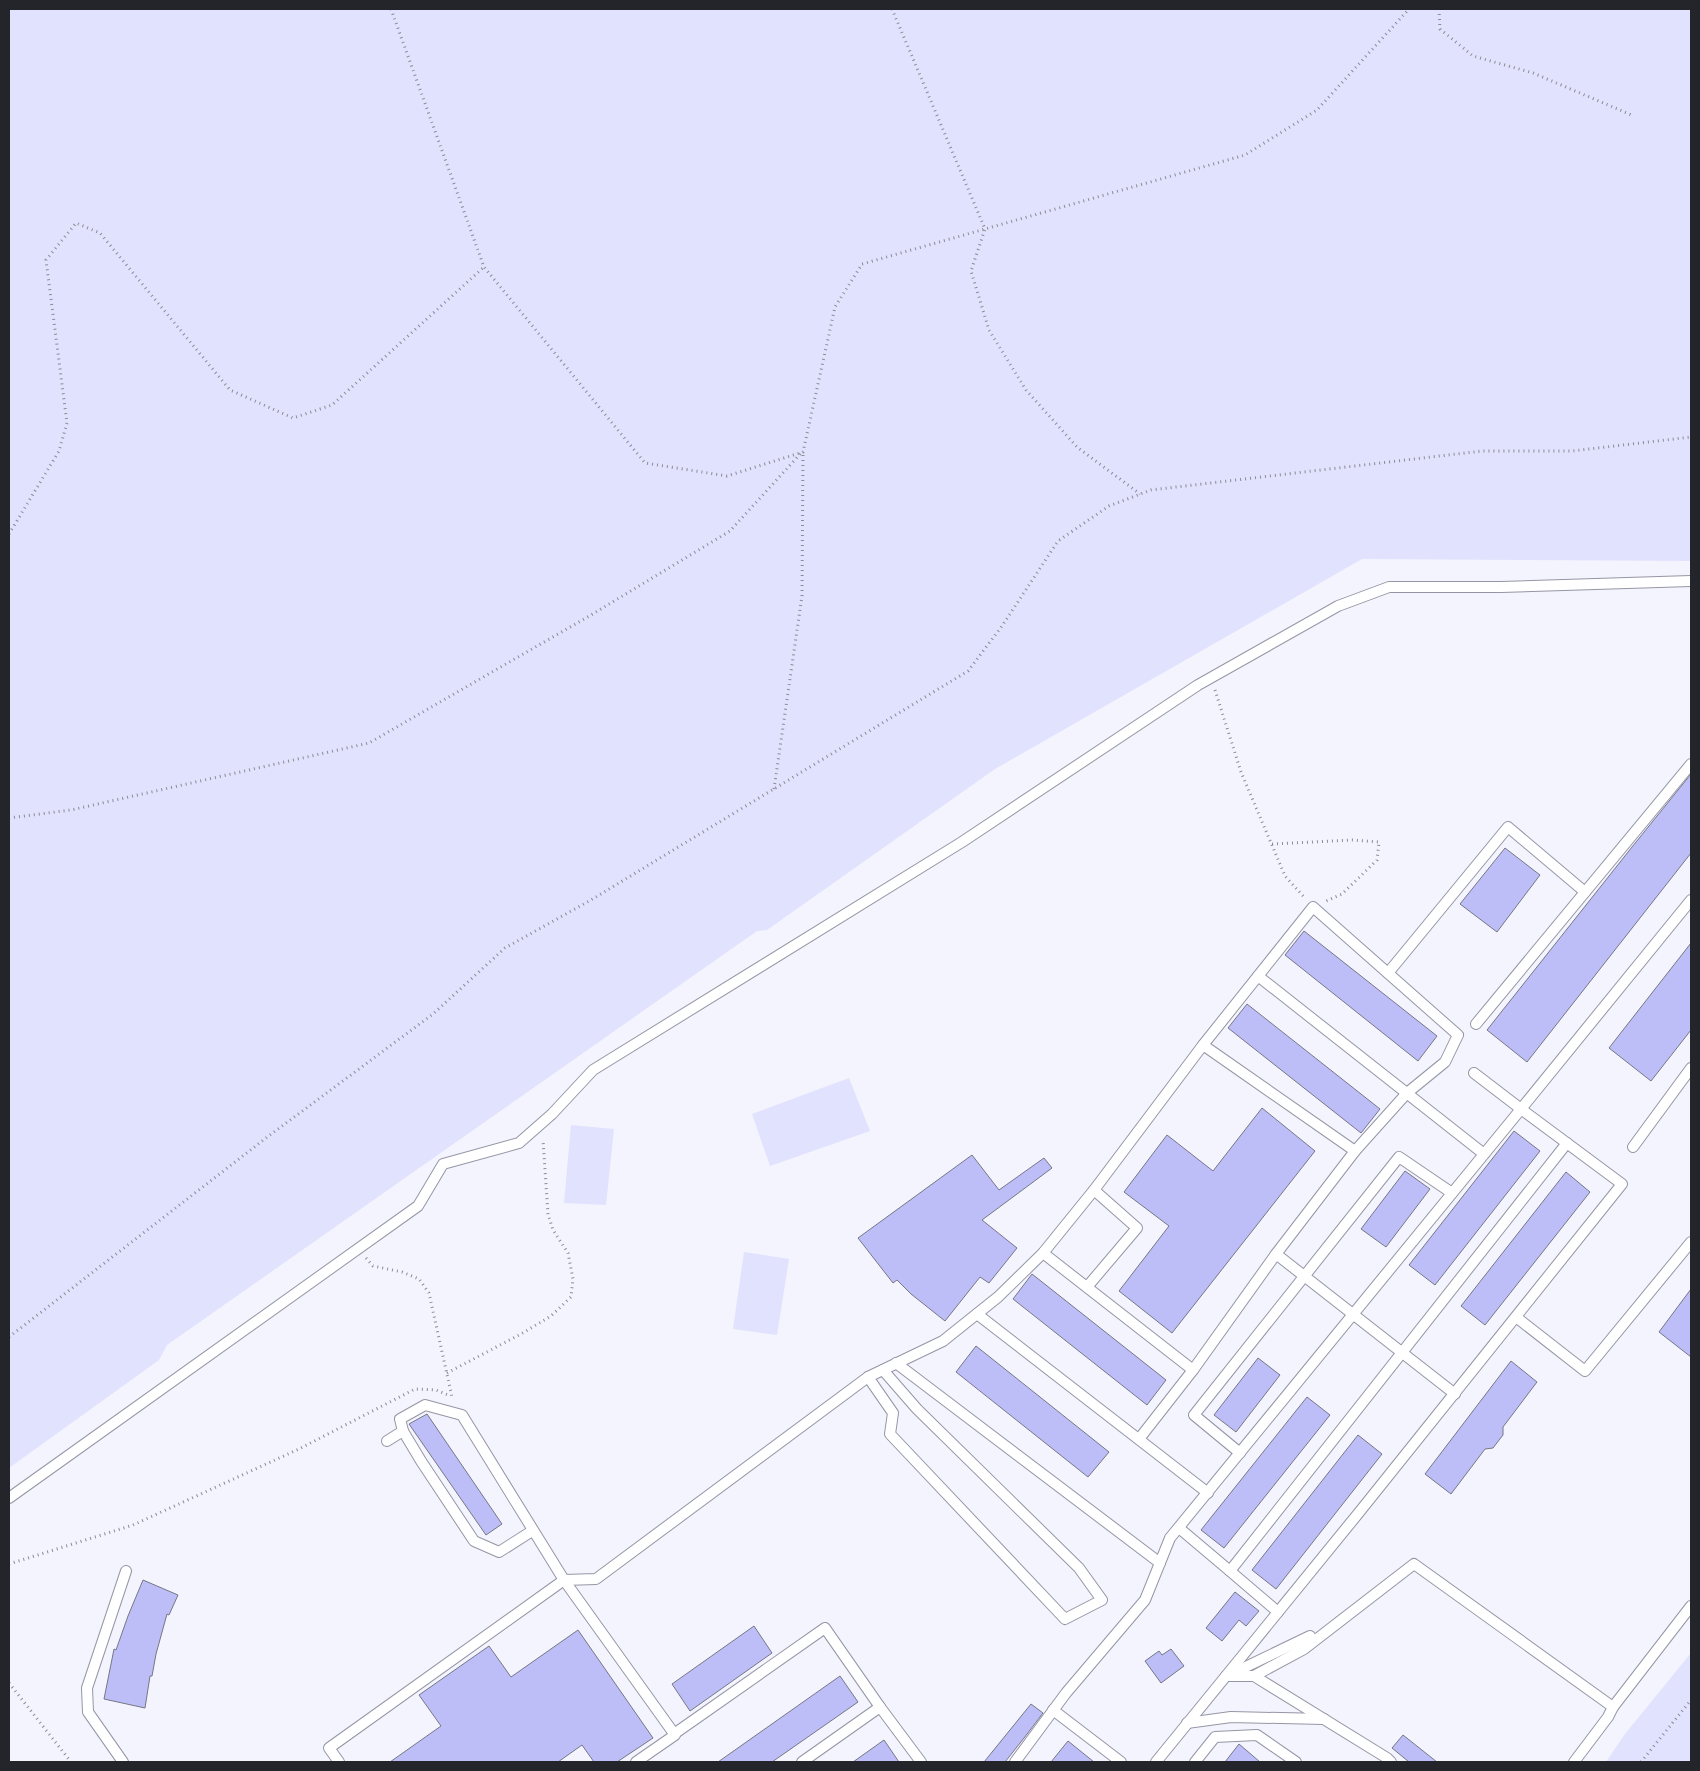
<svg xmlns="http://www.w3.org/2000/svg" width="1700" height="1771" font-family="Inter,sans-serif">
  <style>
    .green { fill: #e1e2fd }
    .building { fill: #bdbef7; stroke: #767785 }
    .lines { fill: none; stroke-linecap: round; stroke-linejoin: round }
    .service-casing { stroke: #9596a5; stroke-width: 12 }
    .path { stroke: #8c8c94; stroke-width: 3; stroke-dasharray: 1 4; stroke-linecap: butt }
    .service { stroke: #fff; stroke-width: 10 }
  </style>
  <rect width="100%" height="100%" fill="#f4f4fe"/>
  <g class="green">
    <polygon points="9,9 1691,9 1691,561 1362,559 995,769 767,930 757,931 167,1345 159,1360 9,1468"/>
    <polygon points="849,1078 870,1131 770,1166 752,1114"/>
    <polygon points="571,1125 614,1129 606,1205 564,1203"/>
    <polygon points="744,1252 789,1259 777,1335 733,1329"/>
    <polygon points="1691,1653 1691,1762 1606,1762 1625,1734"/>
  </g>
  <g class="building">
    <polygon points="1691,774 1691,853 1527,1062 1487,1030 1632,847"/>
    <polygon points="1505,848 1540,875 1497,932 1460,904"/>
    <polygon points="1304,931 1437,1036 1418,1061 1285,955"/>
    <polygon points="1691,943 1691,1030 1651,1081 1609,1048"/>
    <polygon points="1247,1004 1380,1109 1361,1133 1228,1028"/>
    <polygon points="1262,1108 1315,1151 1172,1333 1119,1291 1169,1226 1124,1192 1167,1135 1213,1171"/>
    <polygon points="1514,1131 1540,1151 1435,1285 1409,1265"/>
    <polygon points="972,1155 999,1190 1044,1158 1052,1168 982,1220 1017,1248 989,1283 980,1277 945,1321 911,1294 897,1280 893,1283 858,1238"/>
    <polygon points="1405,1171 1430,1189 1386,1247 1361,1229"/>
    <polygon points="1566,1172 1590,1192 1485,1325 1461,1306"/>
    <polygon points="1032,1274 1166,1380 1147,1405 1013,1299"/>
    <polygon points="1691,1289 1691,1357 1659,1332"/>
    <polygon points="976,1346 1109,1452 1088,1477 956,1372"/>
    <polygon points="1258,1358 1280,1375 1236,1432 1214,1415"/>
    <polygon points="1511,1361 1537,1382 1503,1427 1503,1435 1493,1448 1485,1449 1451,1494 1425,1474"/>
    <polygon points="1307,1397 1330,1415 1224,1548 1201,1530"/>
    <polygon points="427,1414 502,1524 486,1535 409,1424"/>
    <polygon points="1358,1435 1382,1454 1276,1589 1252,1570"/>
    <polygon points="143,1580 178,1595 169,1615 167,1614 156,1654 152,1676 150,1676 145,1708 104,1699 114,1649 116,1650 128,1616"/>
    <polygon points="1235,1592 1259,1611 1246,1626 1239,1620 1222,1641 1206,1628"/>
    <polygon points="754,1626 772,1653 690,1711 672,1684"/>
    <polygon points="578,1630 653,1738 617,1762 594,1762 582,1745 558,1762 390,1762 441,1726 419,1695 489,1646 511,1677"/>
    <polygon points="1171,1649 1184,1666 1161,1683 1145,1661 1159,1651 1162,1655"/>
    <polygon points="840,1676 858,1702 772,1762 718,1762"/>
    <polygon points="1031,1704 1043,1713 1024,1738 1005,1762 984,1762"/>
    <polygon points="1403,1735 1437,1762 1409,1762 1392,1748"/>
    <polygon points="884,1740 899,1762 853,1762"/>
    <polygon points="1068,1741 1094,1762 1051,1762"/>
    <polygon points="1239,1744 1260,1762 1225,1762"/>
  </g>
  <g class="lines">
    <defs>
      <g id="service">
        <polyline points="1388,973 1508,827 1585,892"/>
        <polyline points="1258,976 1484,1154"/>
        <polyline points="1476,1024 1691,764"/>
        <polyline points="1203,1045 1313,907 1458,1035 1445,1062 1407,1093 1355,1151"/>
        <polyline points="1474,1073 1521,1109 1691,900"/>
        <polyline points="1633,1147 1691,1068"/>
        <polyline points="1043,1253 1193,1370 1276,1254"/>
        <polyline points="1087,1287 1137,1228 1094,1190"/>
        <polyline points="977,1314 1208,1493"/>
        <polyline points="1516,1317 1585,1371 1691,1242"/>
        <polyline points="896,1363 1160,1563"/>
        <polyline points="868,1377 893,1413 890,1434 1065,1619 1102,1600 1079,1568 917,1409 883,1370"/>
        <polyline points="1139,1439 1193,1370"/>
        <polyline points="387,1441 403,1431"/>
        <polyline points="1240,1453 1194,1415 1399,1157 1452,1193"/>
        <polyline points="9,1498 418,1206 443,1164 519,1143 552,1114 593,1070 962,842 1198,685 1338,606 1389,587 1501,587 1691,581"/>
        <polyline points="1179,1528 1230,1571 1567,1143"/>
        <polyline points="532,1531 499,1552 474,1541 421,1461 403,1431 400,1419 425,1405 462,1415 564,1580 596,1579 868,1377 943,1341 998,1297 1043,1253 1094,1190 1203,1045 1355,1151 1276,1254 1455,1394"/>
        <polyline points="1230,1571 1278,1612"/>
        <polyline points="1229,1675 1310,1636"/>
        <polyline points="1226,1676 1254,1676 1387,1758 1391,1762"/>
        <polyline points="1254,1676 1304,1649 1414,1564 1613,1707 1608,1717 1574,1762"/>
        <polyline points="1613,1707 1691,1606"/>
        <polyline points="1053,1710 1121,1762"/>
        <polyline points="1187,1723 1231,1717 1324,1719"/>
        <polyline points="674,1734 825,1628 880,1707"/>
        <polyline points="123,1762 88,1712 87,1688 126,1571"/>
        <polyline points="339,1762 329,1748 564,1580 675,1735 636,1762"/>
        <polyline points="802,1762 880,1707 921,1762"/>
        <polyline points="1015,1762 1066,1693 1145,1600 1170,1538 1521,1109 1622,1184 1361,1510 1156,1762"/>
        <polyline points="1195,1762 1215,1737 1257,1735 1296,1762"/>
      </g>
    </defs>
    <use href="#service" class="service-casing"/>
    <g class="path">
      <polyline points="391,9 484,267 645,463 727,476 803,452 835,307 862,264 1245,155 1317,110 1409,9"/>
      <polyline points="892,9 985,229 971,271 989,330 1026,390 1077,447 1140,494"/>
      <polyline points="1439,9 1440,29 1473,56 1533,73 1634,116"/>
      <polyline points="9,534 59,451 67,423 46,260 76,223 100,233 230,390 293,418 332,405 484,267"/>
      <polyline points="1215,690 1241,772 1285,876 1304,897"/>
      <polyline points="774,789 802,596 803,452"/>
      <polyline points="9,818 71,810 369,743 591,615 730,531 802,452"/>
      <polyline points="1272,844 1352,840 1379,842 1377,860 1342,894 1326,901"/>
      <polyline points="366,1258 373,1266 402,1272 419,1279 429,1293 452,1397"/>
      <polyline points="9,1337 266,1138 433,1014 505,948 591,900 968,671 1002,626 1058,541 1109,506 1151,490 1482,451 1572,451 1691,437"/>
      <polyline points="447,1373 521,1334 551,1316 571,1297 573,1279 568,1253 553,1230 548,1214 543,1140"/>
      <polyline points="9,1564 133,1525 299,1449 415,1389 436,1390 448,1395"/>
      <polyline points="9,1683 71,1762"/>
      <polyline points="1641,1762 1691,1700"/>
    </g>
    <use href="#service" class="service"/>
  </g>
  <rect width="1700" height="1771" fill="none" stroke="#24252a" stroke-width="20"/>
</svg>
